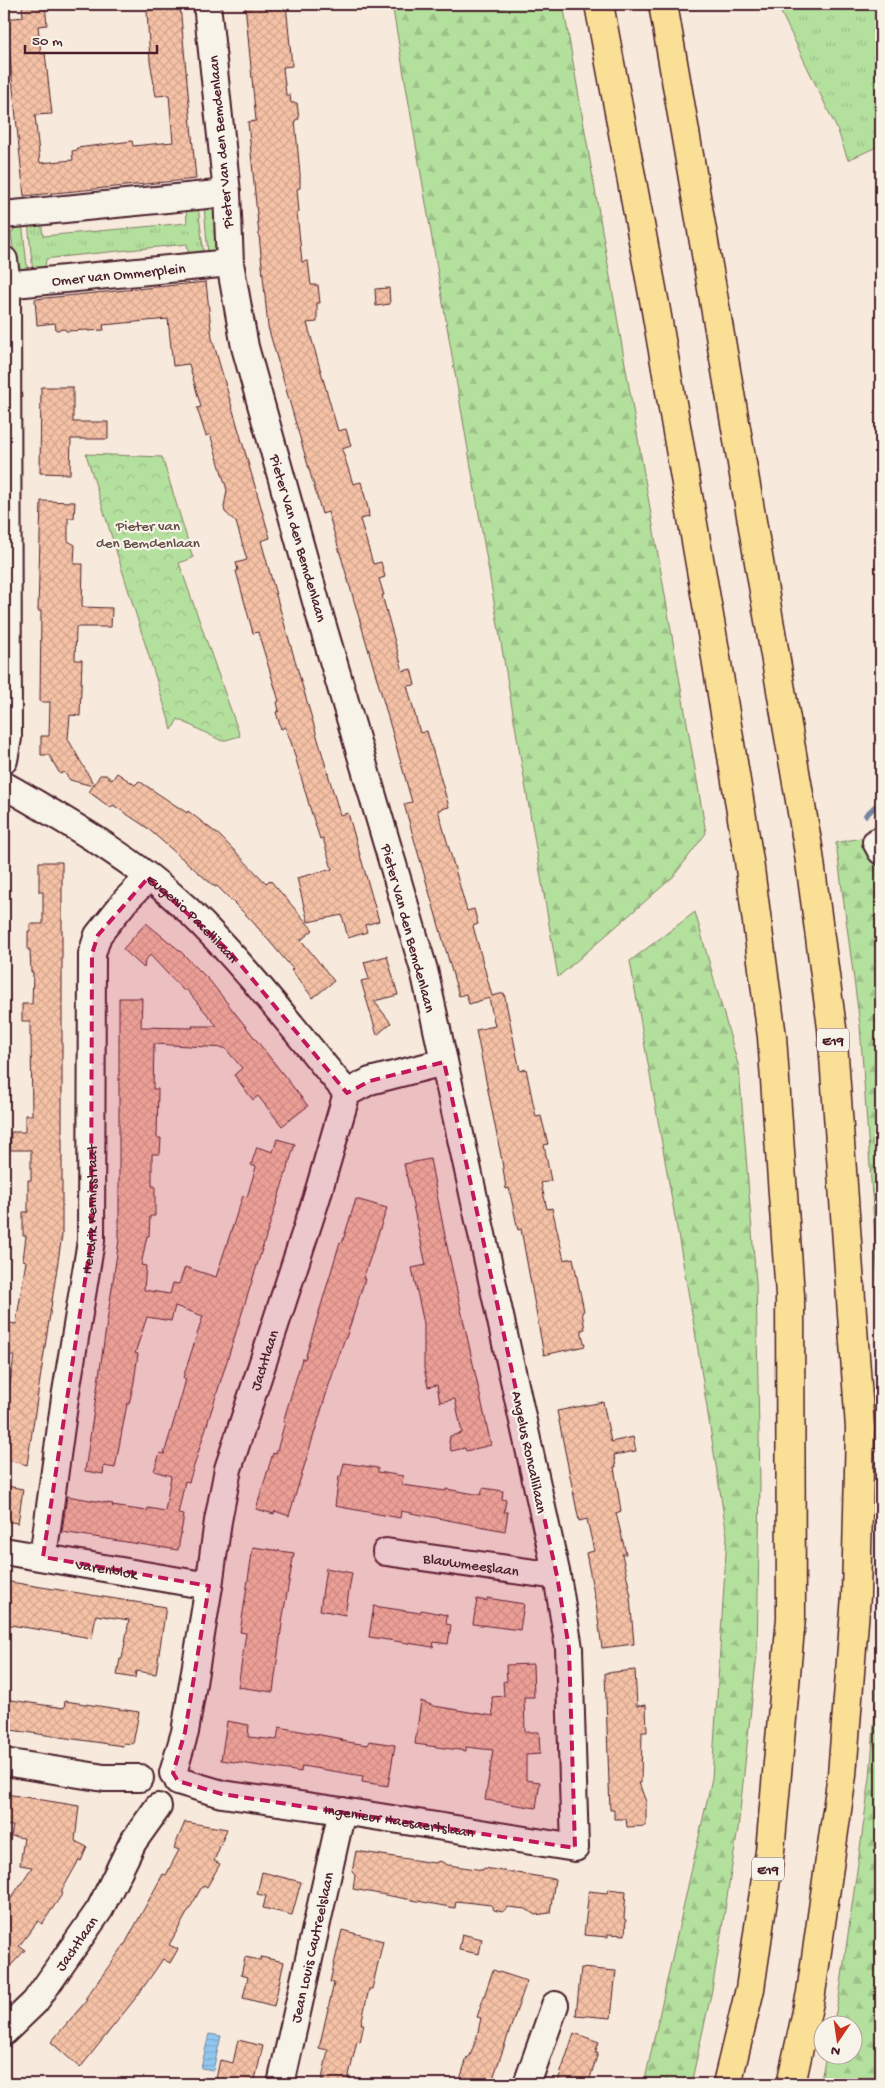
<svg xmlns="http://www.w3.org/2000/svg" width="885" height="2088" font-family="'Gochi Hand',sans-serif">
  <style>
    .grass { fill: url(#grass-tufts); stroke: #7f8064 }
    .forest { fill: url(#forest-firs); stroke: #7f8064 }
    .park { fill: url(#park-crowns); stroke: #7f8064 }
    .water { fill: url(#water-rules); stroke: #7584a1 }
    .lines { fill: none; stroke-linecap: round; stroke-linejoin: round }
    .stream { stroke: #7584a1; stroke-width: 5.5 }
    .building { fill: url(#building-cross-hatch); stroke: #4a1f2b }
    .minor-casing { stroke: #4a1f2b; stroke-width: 30 }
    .highway-casing { stroke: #4a1f2b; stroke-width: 31 }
    .minor { stroke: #f7f3e8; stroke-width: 26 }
    .highway { stroke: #fadf96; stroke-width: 28 }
    .marked { fill: #c2185b; fill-opacity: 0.2; stroke: #c2185b; stroke-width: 4; stroke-dasharray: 10 6; stroke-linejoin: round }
    .labels { text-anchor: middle; stroke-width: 4.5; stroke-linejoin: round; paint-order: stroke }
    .shield { fill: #f7f3e8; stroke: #7e5f64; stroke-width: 1 }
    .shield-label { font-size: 14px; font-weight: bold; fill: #4a1f2b }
    .street-label { font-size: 15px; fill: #4a1f2b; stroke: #f7f3e8 }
    .park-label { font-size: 15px; fill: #644f48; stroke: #f7f3e8 }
  </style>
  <defs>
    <pattern id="grass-tufts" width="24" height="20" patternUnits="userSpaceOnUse" patternTransform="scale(1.25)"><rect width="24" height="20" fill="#b4e09e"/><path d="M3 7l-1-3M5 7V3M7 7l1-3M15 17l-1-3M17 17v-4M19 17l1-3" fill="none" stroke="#9cc088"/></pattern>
    <pattern id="forest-firs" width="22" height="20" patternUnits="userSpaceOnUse" patternTransform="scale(1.25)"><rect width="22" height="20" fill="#b4e09e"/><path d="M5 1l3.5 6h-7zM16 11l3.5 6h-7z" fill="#9cc088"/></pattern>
    <pattern id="park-crowns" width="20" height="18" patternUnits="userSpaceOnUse" patternTransform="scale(1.25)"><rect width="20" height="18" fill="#b4e09e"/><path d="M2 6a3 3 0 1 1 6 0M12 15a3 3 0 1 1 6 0" fill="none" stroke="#9cc088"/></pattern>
    <pattern id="water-rules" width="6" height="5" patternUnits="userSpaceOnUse" patternTransform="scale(1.25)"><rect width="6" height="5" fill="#91c7ef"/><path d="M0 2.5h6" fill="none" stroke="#7faacd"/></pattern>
    <pattern id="building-cross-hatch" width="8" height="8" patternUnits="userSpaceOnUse" patternTransform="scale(1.25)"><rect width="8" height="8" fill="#f5c2a6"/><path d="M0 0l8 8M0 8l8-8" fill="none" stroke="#d4a68f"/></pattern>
  </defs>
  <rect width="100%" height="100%" fill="#f7e9db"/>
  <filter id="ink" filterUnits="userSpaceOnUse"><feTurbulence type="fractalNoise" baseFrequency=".02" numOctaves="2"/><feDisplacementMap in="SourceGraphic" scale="10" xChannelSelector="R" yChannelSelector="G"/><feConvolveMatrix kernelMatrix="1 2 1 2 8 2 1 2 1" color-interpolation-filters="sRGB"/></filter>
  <g filter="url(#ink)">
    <g class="grass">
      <polygon points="777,4 881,4 881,145 848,160 838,131"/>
      <polygon points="198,206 204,256 189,258 187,244 60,257 46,259 44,274 33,274 28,221 41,220 43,236 187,223 186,207"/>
      <polygon points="204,206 214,207 218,211 220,251 208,255"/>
      <polygon points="22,222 28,274 19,271 16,267 11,234 16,225"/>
    </g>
    <g class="forest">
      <polygon points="392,4 563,4 706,833 673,877 558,977"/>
      <polygon points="870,836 879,854 881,866 881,1322 860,1025 836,843"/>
      <polygon points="695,912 739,1068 756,1282 760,1483 757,1653 738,1829 712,1990 691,2084 644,2084 712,1778 727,1536 695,1331 630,961"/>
      <polygon points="881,1633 881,2084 820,2084 826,2056 852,2056 852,2026 833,2025 839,1998 870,1778"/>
    </g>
    <polygon class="park" points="86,454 162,457 193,558 179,563 240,736 222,741 178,719 172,730"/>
    <polygon class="water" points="209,2034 221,2036 213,2070 201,2068"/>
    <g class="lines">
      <polyline class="stream" points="866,815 881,801"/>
    </g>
    <g class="building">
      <polygon points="22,4 45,4 47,25 38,26 41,54 45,53 52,114 35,115 40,163 73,160 72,151 78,150 77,148 132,141 133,146 173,142 169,95 156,96 150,61 147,10 180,6 196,179 24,196 6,19 23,17"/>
      <polygon points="245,4 286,4 292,66 283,67 286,95 290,95 291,103 297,103 299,119 295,120 300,174 300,188 297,189 299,212 297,212 302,262 308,261 311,285 318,285 320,303 317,303 317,322 307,323 338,431 346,429 351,446 342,449 353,484 361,482 368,508 369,517 360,519 373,564 381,562 385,577 379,579 384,595 382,595 403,671 411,669 415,685 407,686 408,689 420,733 427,731 449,807 438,810 467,911 474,909 478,924 473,926 492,996 504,993 520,1071 526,1069 536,1117 541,1116 548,1144 544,1145 551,1181 541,1183 547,1209 552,1208 564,1260 573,1258 584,1311 582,1312 585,1329 581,1330 585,1346 544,1355 521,1229 518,1230 509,1188 506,1189 502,1161 476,1030 495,1026 489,998 469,1004 466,994 459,996 404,804 412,802 382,696 328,512 322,514 268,327 248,122 256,121"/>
      <polygon points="206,282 212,338 270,538 261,541 278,602 340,815 348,813 379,921 365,925 367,932 348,938 342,915 308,922 297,878 332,869 323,838 320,839 310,808 291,742 285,727 281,729 276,712 279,711 277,702 279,701 258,632 253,633 236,571 238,570 236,563 247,560 236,522 225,512 224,507 227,490 210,434 206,436 197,408 201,407 189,364 173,366 168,319 103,325 104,330 88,331 88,330 66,331 65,329 56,330 55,323 37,325 35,299"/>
      <polygon points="389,288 390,304 376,306 375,289"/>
      <polygon points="41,387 73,387 73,422 108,422 108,439 71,439 70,474 40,473"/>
      <polygon points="41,501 75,502 74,518 68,518 68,541 75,545 74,564 83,564 82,607 112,608 111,627 76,627 75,660 82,660 80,716 70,715 68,739 94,785 100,775 106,775 112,780 117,773 135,785 139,781 187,813 188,811 220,836 266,883 270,880 313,930 301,940 334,981 313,998 291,970 293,969 252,921 217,886 215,887 146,827 113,805 111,808 89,792 93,786 70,780 64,772 60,774 49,755 41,755 41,736 49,736 50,702 40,702 41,611 38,611"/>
      <polygon points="39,862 62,862 62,1235 27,1465 4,1459 4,1402 7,1403 14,1356 8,1355 9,1347 6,1346 9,1323 16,1324 26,1261 23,1260 26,1236 23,1236 23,1212 28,1212 28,1180 31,1180 31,1150 10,1150 11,1132 25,1132 25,1115 32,1115 31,1036 30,1036 30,1021 22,1021 22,1004 32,1004 33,972 31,972 30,950 28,950 28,931 30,931 30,924 43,924 43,892 39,892"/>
      <polygon points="146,923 179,950 210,981 308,1106 282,1126 258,1096 253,1100 234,1075 242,1068 225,1048 154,1044 153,1089 158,1089 157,1138 161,1138 160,1154 152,1154 152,1186 155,1186 155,1216 150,1216 149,1236 147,1236 141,1265 146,1266 144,1290 170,1294 173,1283 179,1284 185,1267 216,1277 238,1210 243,1196 247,1197 256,1167 251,1165 257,1147 273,1152 277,1139 295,1144 189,1482 185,1481 178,1514 184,1515 178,1550 62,1532 67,1496 113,1504 112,1506 147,1511 148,1508 165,1511 171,1476 154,1471 160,1453 164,1454 182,1394 186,1379 183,1378 203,1316 175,1306 171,1321 147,1317 135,1353 138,1354 134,1382 129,1404 127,1404 115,1468 104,1466 103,1474 85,1471 119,1240 119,998 142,998 141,1027 193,1028 192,1026 217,1026 186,989 184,991 150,955 145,961 144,968 123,949"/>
      <polygon points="387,956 398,995 374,1001 391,1023 377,1035 361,981 369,979 364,962"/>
      <polygon points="430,1159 447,1246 491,1445 466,1451 465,1448 451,1451 449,1442 450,1436 462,1433 455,1399 440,1402 437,1385 428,1387 424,1368 424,1324 412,1268 426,1265 404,1164"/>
      <polygon points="356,1199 387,1208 363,1279 365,1279 346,1338 345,1338 329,1385 289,1516 275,1511 274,1514 256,1509 273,1453 276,1454 285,1422 283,1422 302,1359 305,1359 340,1242 342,1243"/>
      <polygon points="603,1402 611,1442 633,1437 636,1451 614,1455 616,1467 614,1467 621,1511 616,1513 626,1554 622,1554 631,1596 630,1597 634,1644 602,1648 596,1604 586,1553 594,1551 587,1519 579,1521 557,1411"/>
      <polygon points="344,1463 378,1468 378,1472 403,1476 402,1485 446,1491 446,1489 481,1495 483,1488 503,1491 502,1499 506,1500 504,1512 508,1512 505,1531 401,1511 400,1518 335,1506 339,1476 341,1476"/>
      <polygon points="7,1486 23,1489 18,1523 4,1521 4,1491 6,1492"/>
      <polygon points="253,1547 294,1553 283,1616 273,1692 238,1687 246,1633 240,1632"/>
      <polygon points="326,1568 352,1573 345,1615 320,1610"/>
      <polygon points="4,1581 166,1607 156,1674 136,1671 135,1678 117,1675 120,1659 122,1659 129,1620 96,1615 92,1638 4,1624"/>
      <polygon points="487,1598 524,1604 520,1630 473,1624 477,1599 487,1601"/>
      <polygon points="374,1606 420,1613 421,1610 447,1615 446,1624 451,1625 448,1644 434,1642 433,1647 369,1637"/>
      <polygon points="533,1664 534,1697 524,1697 525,1732 539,1732 540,1754 526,1755 526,1780 540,1782 536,1808 485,1800 493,1750 466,1747 466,1751 415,1744 421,1701 434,1706 493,1716 492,1697 504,1696 503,1682 507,1681 506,1665"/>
      <polygon points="635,1670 637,1706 646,1705 647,1732 642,1732 641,1783 639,1783 646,1802 646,1826 627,1827 626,1819 614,1819 614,1810 610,1810 605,1673"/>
      <polygon points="4,1699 64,1708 65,1701 139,1712 133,1744 124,1743 123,1746 4,1729"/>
      <polygon points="227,1721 249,1725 248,1737 277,1740 279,1727 342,1739 341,1741 368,1745 369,1741 395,1745 388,1786 362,1782 363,1776 302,1766 301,1772 221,1760"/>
      <polygon points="6,1794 79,1806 75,1841 87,1847 81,1861 79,1860 61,1892 63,1893 42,1924 38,1921 19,1946 25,1950 4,1973 4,1909 32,1867 20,1865 24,1838 11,1836 13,1826 4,1825"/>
      <polygon points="185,1822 227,1829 214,1861 220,1864 207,1887 203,1885 169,1945 178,1949 170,1963 163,1959 138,1995 80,2068 51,2042 87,2000 85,1999 125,1944 163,1874 166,1875 179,1850 174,1848"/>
      <polygon points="356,1851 434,1863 440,1861 448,1865 483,1870 484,1868 555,1879 550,1913 535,1915 526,1909 508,1907 502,1912 494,1910 491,1905 456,1901 455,1908 353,1889 355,1875 352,1872"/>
      <polygon points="262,1872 301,1882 292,1915 263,1908 266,1896 257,1894"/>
      <polygon points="608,1889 626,1891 624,1919 626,1920 625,1935 608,1934 608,1937 584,1935 589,1891 607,1893"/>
      <polygon points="342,1930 383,1941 372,1989 369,1989 361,2024 364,2024 360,2042 357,2041 347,2084 321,2084 328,2050 319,2048 334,1983 330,1982"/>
      <polygon points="462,1934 482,1939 479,1954 459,1950"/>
      <polygon points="245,1957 260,1960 261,1957 284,1962 274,2006 243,1998 248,1977 241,1975"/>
      <polygon points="581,1968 616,1971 611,2018 576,2015"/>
      <polygon points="493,1970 527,1981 491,2084 468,2084 469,2082 460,2079 467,2058 470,2056 477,2036 481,2018 477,2017"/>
      <polygon points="574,2033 599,2042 595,2053 598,2053 588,2084 557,2084"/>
      <polygon points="238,2040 263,2046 254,2084 215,2084 220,2060 233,2063"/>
    </g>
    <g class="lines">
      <defs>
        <g id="minor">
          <polyline points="4,215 227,193"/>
          <polyline points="4,260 7,285 8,738 4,760"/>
          <path id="s1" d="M4 285 230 263"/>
          <path id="s2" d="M4 785C68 822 134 859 188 910 246 966 295 1031 347 1093"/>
          <polyline points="876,842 881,851"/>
          <path id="s3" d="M4 1551 209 1586"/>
          <path id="s4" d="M386 1552 557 1576"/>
          <path id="s5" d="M43 1557 65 1398 91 1241 92 954 98 935 126 900 148 878"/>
          <polyline points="4,1762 104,1778 140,1778"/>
          <path id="s6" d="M173 1773 185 1732 209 1586 218 1521 228 1469 316 1200 347 1093 370 1081 444 1062"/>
          <path id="s7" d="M178 1781 222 1794 342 1811 575 1848 569 1648 557 1576 424 970 322 623 245 347 230 263 227 193 207 4"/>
          <path id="s8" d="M4 2032 35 2002 100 1909 133 1842 158 1807"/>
          <path id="s9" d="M281 2084 342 1811"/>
          <polyline points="527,2084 555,2005"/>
        </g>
        <g id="highway">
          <polyline points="599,4 655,305 713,639 749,861 772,1037 790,1295 791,1618 770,1851 750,1989 727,2084"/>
          <polyline points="663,4 808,847 832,1028 860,1428 856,1596 842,1775 811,1993 791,2084"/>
        </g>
      </defs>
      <use href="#minor" class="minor-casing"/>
      <use href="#highway" class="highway-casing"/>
      <use href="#minor" class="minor"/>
      <use href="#highway" class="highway"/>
    </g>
  </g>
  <path class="marked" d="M148 878 229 951 347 1093 370 1081 444 1062 557 1576 569 1648 575 1848 222 1794 178 1781 173 1773 185 1732 209 1586 43 1557 91 1241 92 954 98 935Z"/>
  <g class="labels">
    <g class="shield">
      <rect x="817" y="1028.5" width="32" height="23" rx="4"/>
      <rect x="752" y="1857.5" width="32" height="23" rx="4"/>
    </g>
    <g class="shield-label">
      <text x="833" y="1045">E19</text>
      <text x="768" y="1874">E19</text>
    </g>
    <g class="street-label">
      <text transform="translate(220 142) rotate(-95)" y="5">Pieter Van den Bemdenlaan</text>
      <text dy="5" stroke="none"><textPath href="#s1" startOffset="115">Omer van Ommerplein</textPath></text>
      <text transform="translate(299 538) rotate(74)" y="5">Pieter Van den Bemdenlaan</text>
      <text dy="5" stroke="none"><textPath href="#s2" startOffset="232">Eugenio Pacellilaan</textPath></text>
      <text transform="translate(409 928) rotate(75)" y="5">Pieter Van den Bemdenlaan</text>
      <text dy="5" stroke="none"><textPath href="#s5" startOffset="351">Hendrik Kennisstraat</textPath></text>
      <text dy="5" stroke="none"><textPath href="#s6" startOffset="424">Jachtlaan</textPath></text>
      <text transform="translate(530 1452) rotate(78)" y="5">Angelus Roncallilaan</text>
      <text dy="5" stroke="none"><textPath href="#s4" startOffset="86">Blauwmeeslaan</textPath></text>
      <text dy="5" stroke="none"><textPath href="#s3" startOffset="104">Varenblok</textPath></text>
      <text dy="5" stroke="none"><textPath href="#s7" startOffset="225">Ingenieur Haesaertslaan</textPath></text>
      <text dy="5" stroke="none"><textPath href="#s8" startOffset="115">Jachtlaan</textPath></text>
      <text dy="5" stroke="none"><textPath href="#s9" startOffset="140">Jean Louis Cautreelslaan</textPath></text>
    </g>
    <g class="park-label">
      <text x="148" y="530">Pieter van<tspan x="148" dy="17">den Bemdenlaan</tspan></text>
    </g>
  </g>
  <rect width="885" height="2088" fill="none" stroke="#f7f3e8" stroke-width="20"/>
  <rect x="10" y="10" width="865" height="2068" fill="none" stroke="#4a1f2b" stroke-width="2" filter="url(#ink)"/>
  <g transform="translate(838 2040) rotate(193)"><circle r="24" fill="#f7f3e8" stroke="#b29e9c"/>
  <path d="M0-4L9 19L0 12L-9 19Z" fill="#c8321e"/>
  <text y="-8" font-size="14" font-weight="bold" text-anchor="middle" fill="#4a1f2b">N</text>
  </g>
  <path d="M25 45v8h132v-8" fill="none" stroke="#4a1f2b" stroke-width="2.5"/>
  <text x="32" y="45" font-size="15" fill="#4a1f2b" stroke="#f7f3e8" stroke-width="4" paint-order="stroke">50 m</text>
</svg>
